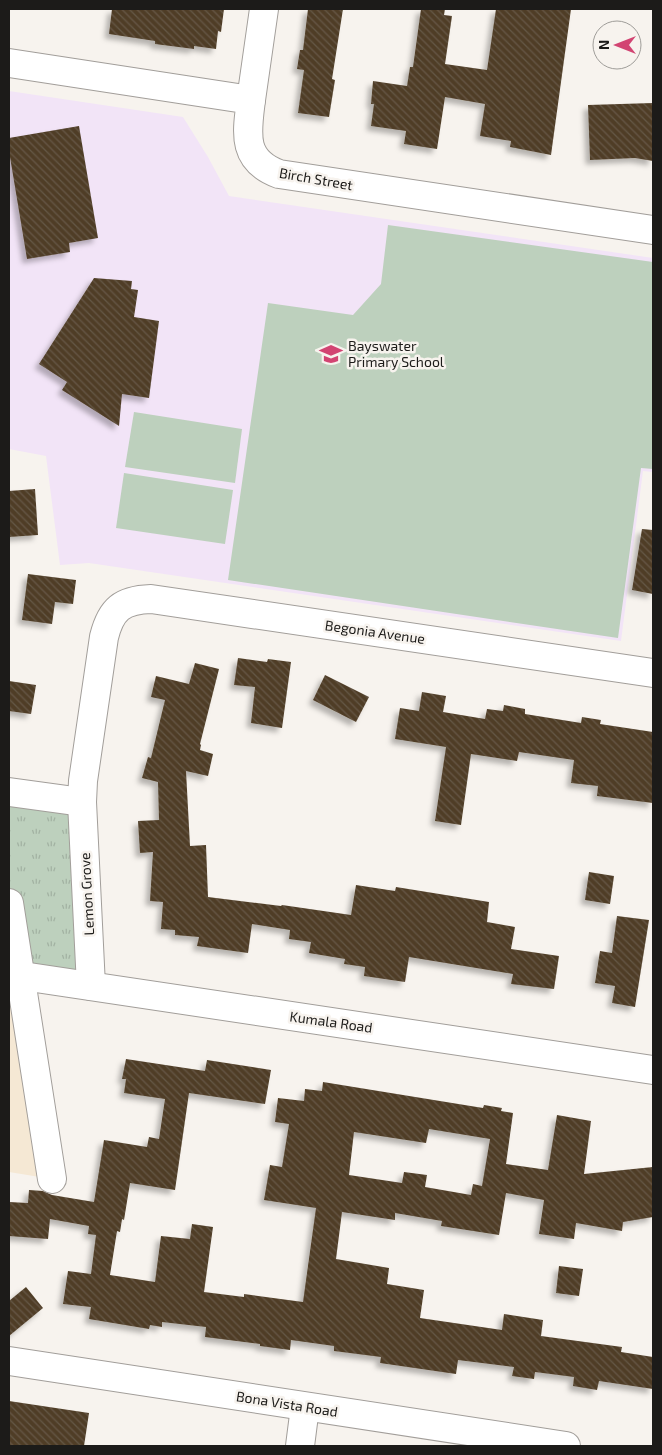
<svg xmlns="http://www.w3.org/2000/svg" width="662" height="1455" font-family="'Exo 2',sans-serif">
  <style>
    .commercial { fill: #f5e8d4 }
    .education { fill: #f2e4f7 }
    .park { fill: url(#park-tufts) }
    .garden { fill: #bdd0bd }
    .building { fill: url(#building-back-hatch); fill-rule: evenodd; filter: url(#shadow) }
    .lines { fill: none; stroke-linecap: round; stroke-linejoin: round }
    .minor-casing { stroke: #a29e9a; stroke-width: 30 }
    .minor { stroke: #fff; stroke-width: 28 }
    .labels { text-anchor: middle; stroke-width: 5; stroke-linejoin: round; paint-order: stroke }
    .street-label { font-size: 14px; fill: #1c1b19; stroke: #f7f3ee }
    .poi-label { font-size: 14px; fill: #1c1b19; stroke: #f7f3ee; text-anchor: start }
  </style>
  <defs>
    <pattern id="park-tufts" width="24" height="20" patternUnits="userSpaceOnUse" patternTransform="scale(1.25)"><rect width="24" height="20" fill="#bdd0bd"/><path d="M3 7l-1-3M5 7V3M7 7l1-3M15 17l-1-3M17 17v-4M19 17l1-3" fill="none" stroke="#a2b2a2"/></pattern>
    <pattern id="building-back-hatch" width="6" height="6" patternUnits="userSpaceOnUse" patternTransform="scale(1.25)"><rect width="6" height="6" fill="#503e28"/><path d="M-1 5l2 2M0 0l6 6M5-1l2 2" fill="none" stroke="#655745"/></pattern>
    <filter id="shadow"><feDropShadow dx="-4.5" dy="4.5" stdDeviation="2.5" flood-color="#0004"/></filter>
  </defs>
  <rect width="100%" height="100%" fill="#f7f3ee"/>
  <polygon class="commercial" points="9,903 52,1179 9,1172"/>
  <polygon class="education" points="9,91 183,117 208,157 229,196 653,258 653,472 643,471 621,641 89,563 60,565 46,456 9,449"/>
  <polygon class="park" points="9,792 82,802 91,986 20,976 9,903"/>
  <g class="garden">
    <polygon points="388,225 653,262 653,469 641,468 618,638 228,580 268,303 353,315 381,284"/>
    <polygon points="134,412 242,429 235,483 125,467"/>
    <polygon points="124,473 233,490 225,544 116,528"/>
  </g>
  <g class="building">
    <polygon points="112,9 224,9 221,32 218,31 216,49 194,46 194,49 155,44 155,41 109,34"/>
    <polygon points="308,9 343,9 332,79 335,80 329,117 298,113 304,70 297,69 300,50 303,50"/>
    <polygon points="421,9 445,9 444,15 452,16 445,64 487,70 496,9 571,9 551,155 510,147 511,141 480,136 485,104 445,97 437,149 404,144 406,131 371,126 374,104 371,104 373,81 407,86 410,67 413,67"/>
    <polygon points="653,103 653,161 635,158 590,160 588,105"/>
    <polygon points="79,126 98,238 69,243 70,252 27,259 9,151 9,138"/>
    <polygon points="94,278 132,281 131,289 138,290 134,317 159,321 149,398 122,394 119,426 62,390 67,382 39,364"/>
    <polygon points="35,489 38,535 9,537 9,491"/>
    <polygon points="642,529 653,530 653,594 632,590"/>
    <polygon points="28,574 76,580 73,604 55,602 52,624 22,620"/>
    <polygon points="238,658 267,662 268,659 291,662 282,728 251,723 255,687 234,685"/>
    <polygon points="195,663 219,669 200,744 201,745 200,750 213,754 208,776 186,771 190,846 206,845 208,897 281,906 282,905 351,915 356,885 395,891 396,887 489,902 487,922 515,927 511,949 559,956 554,989 511,984 513,974 409,957 405,982 364,976 365,967 344,964 345,959 309,953 311,942 289,939 290,930 252,924 248,953 197,946 199,937 175,935 175,930 161,929 163,902 150,901 153,852 140,853 138,821 159,820 158,782 142,778 148,757 151,758 165,700 151,697 156,676 189,684"/>
    <polygon points="325,675 369,697 356,722 313,700"/>
    <polygon points="9,681 36,685 31,714 9,711"/>
    <polygon points="422,692 446,696 443,712 485,719 487,709 503,711 504,705 525,709 525,714 581,723 582,717 601,720 600,724 653,732 653,803 597,796 598,786 571,783 574,760 519,752 517,761 471,754 461,825 435,821 446,747 395,739 400,708 419,711"/>
    <polygon points="589,872 614,876 610,904 585,900"/>
    <polygon points="617,916 649,920 635,1007 612,1003 615,986 595,983 600,951 612,953"/>
    <path d="M126 1059 205 1071 207 1060 271 1070 265 1104 189 1093 175 1190 130 1183 124 1220 122 1219 120 1232 117 1231 110 1275 155 1282 161 1236 190 1239 192 1224 213 1227 204 1292 244 1297V1294L303 1302 316 1208 264 1200 270 1165 282 1167 289 1124 275 1122 278 1098 304 1101 305 1089 322 1091 323 1082 483 1108 484 1105 502 1108 501 1111 513 1113 506 1164 548 1170 557 1115 591 1121 584 1174 653 1167V1217L623 1222 622 1231 576 1223 574 1239 539 1234 544 1200 506 1193 499 1235 441 1226 442 1221 395 1213V1220L342 1212 336 1259 389 1268 387 1284 424 1290 420 1318 502 1330 504 1314 543 1320 541 1336 622 1347 621 1352 653 1357V1389L599 1381 597 1390 573 1386 574 1377 535 1372 534 1379 512 1376 514 1367 458 1360 456 1374 380 1363 381 1357 334 1351V1346L291 1340 290 1350 260 1346V1344L205 1337 206 1327 162 1322V1327L150 1325 149 1329 89 1319 91 1307 63 1304 68 1271 91 1274 96 1235 88 1234 89 1226 50 1219 48 1239 9 1236V1202L28 1203 29 1190 43 1191 52 1195 94 1202 104 1140 147 1147 149 1137 159 1139 165 1099 124 1093 126 1079H122ZM429 1129 490 1139 482 1186 473 1184 471 1195 425 1187 427 1175 404 1172 402 1183 349 1175 354 1132 426 1143Z"/>
    <polygon points="559,1266 583,1269 579,1296 556,1293"/>
    <polygon points="26,1287 43,1308 9,1336 9,1301"/>
    <polygon points="9,1401 89,1413 84,1446 9,1446"/>
  </g>
  <g class="lines">
    <defs>
      <g id="minor">
        <path d="M9 63 251 100C247 132 241 160 279 174L653 230"/>
        <polyline points="251,100 264,9"/>
        <polyline points="9,792 82,802"/>
        <polyline points="9,903 52,1179"/>
        <polyline points="9,974 653,1070"/>
        <path d="M91 986 82 802 83 781 104 637C111 609 122 600 151 599L653 673"/>
        <polyline points="9,1361 566,1446"/>
        <polyline points="300,1446 305,1407"/>
      </g>
    </defs>
    <use href="#minor" class="minor-casing"/>
    <use href="#minor" class="minor"/>
  </g>
  <defs>
    <symbol id="school-bare" viewBox="-9 -9 18 18"><path d="M0-5L7-2L0 1L-7-2ZM-4 1L0 2.5L4 1V4Q0 6-4 4Z" fill="#d24472" stroke="#f7f3ee" stroke-width="2.5" paint-order="stroke"/></symbol>
  </defs>
  <g fill-rule="evenodd">
    <use href="#school-bare" x="315" y="338" width="32" height="32"/>
  </g>
  <g class="labels">
    <g class="street-label">
      <text transform="translate(316 179) rotate(10)" y="5">Birch Street</text>
      <text transform="translate(375 632) rotate(8)" y="5">Begonia Avenue</text>
      <text transform="translate(87 894) rotate(-93)" y="5">Lemon Grove</text>
      <text transform="translate(331 1022) rotate(8)" y="5">Kumala Road</text>
      <text transform="translate(287 1404) rotate(9)" y="5">Bona Vista Road</text>
    </g>
    <g class="poi-label">
      <text x="348" y="351">Bayswater<tspan x="348" dy="16">Primary School</tspan></text>
    </g>
  </g>
  <rect width="662" height="1455" fill="none" stroke="#1c1b19" stroke-width="20"/>
  <g transform="translate(617 45) rotate(270)"><circle r="24" fill="#f7f3ee" stroke="#9f9d99"/>
  <path d="M0-4L9 19L0 12L-9 19Z" fill="#d24472"/>
  <text y="-8" font-size="14" font-weight="bold" text-anchor="middle" fill="#1c1b19">N</text>
  </g>
</svg>
